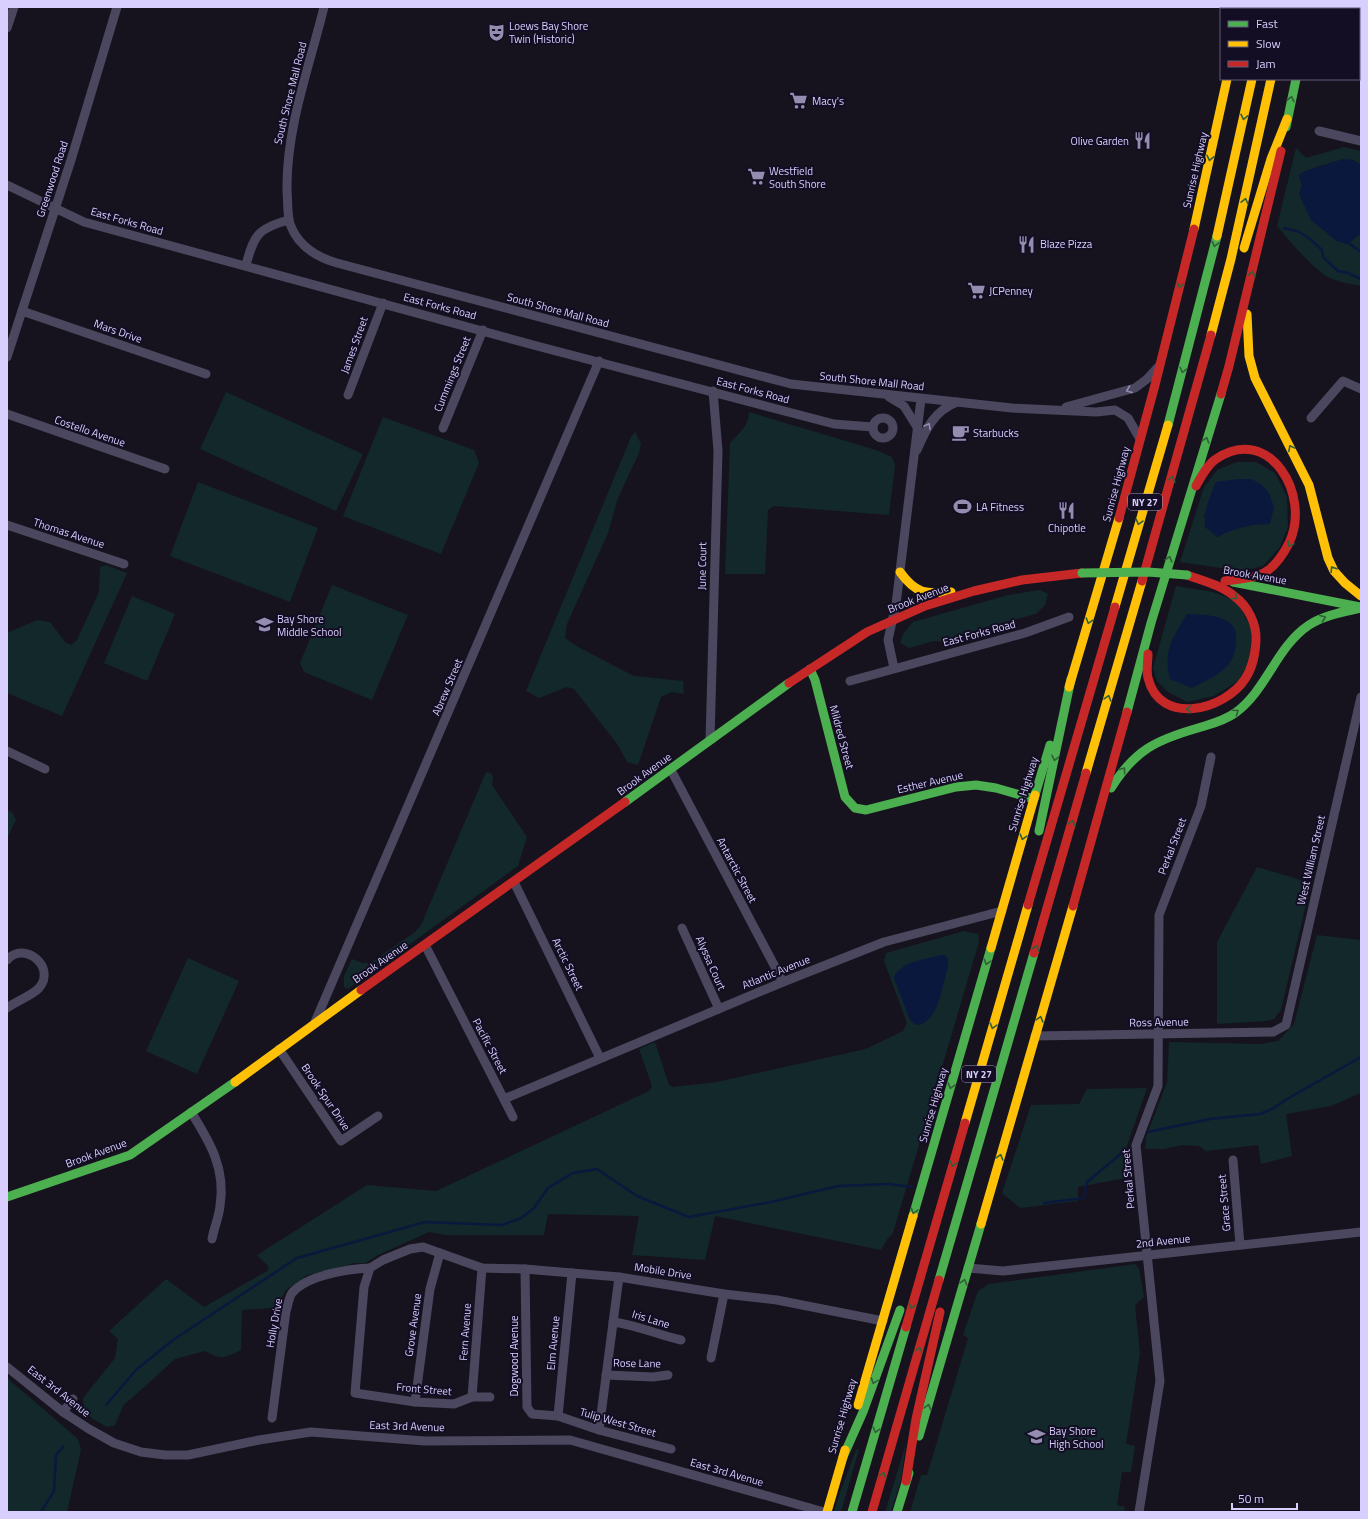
<svg xmlns="http://www.w3.org/2000/svg" width="1368" height="1519" font-family="'Titillium Web',sans-serif">
  <style>
    .green { fill: #12282b; fill-rule: evenodd }
    .water { fill: #0a183d }
    .lines { fill: none; stroke-linecap: round; stroke-linejoin: round }
    .stream { stroke: #0a183d; stroke-width: 2.5 }
    .street { stroke: #4b475f; stroke-width: 9 }
    .fast { stroke: #4caf50; stroke-width: 9 }
    .slow { stroke: #ffc107; stroke-width: 9 }
    .jam { stroke: #c62828; stroke-width: 9 }
    .fast-bridge { stroke: #4caf50; stroke-width: 9 }
    .oneway { stroke: #305e3a }
    .oneway2 { stroke: #928baf }
    .labels { text-anchor: middle; stroke-width: 4; stroke-linejoin: round; paint-order: stroke }
    .shield { fill: #130e23; stroke: #9e95bd; stroke-width: 1 }
    .shield-label { font-size: 10px; font-weight: bold; fill: #d9cfff }
    .poi-label { font-size: 11px; fill: #d9cfff; stroke: #130e23; text-anchor: start }
    .street-label { font-size: 11px; fill: #d9cfff; stroke: #130e23 }
  </style>
  <rect width="100%" height="100%" fill="#16131e"/>
  <g class="green">
    <path d="M1344 147 1361 151V165C1359 164 1355 161 1353 160 1344 158 1306 169 1299 175L1311 220 1337 241 1348 244 1361 233V286C1350 284 1338 282 1328 277 1312 268 1289 240 1277 226L1296 148 1306 158Z"/>
    <polygon points="226,392 363,454 336,511 200,449"/>
    <path d="M749 412 876 450 892 457 895 465 889 515 774 506 768 510 765 574H725L730 443C739 433 749 426 749 412Z"/>
    <polygon points="383,417 474,450 479,463 441,554 343,516"/>
    <polygon points="635,432 641,444 639,453 618,498 608,533 567,624 565,638 578,647 634,676 683,681 684,694 672,692 661,697 638,765 627,762 618,745 574,689 567,687 539,698 526,691 631,437"/>
    <path d="M1237 462H1256L1275 473 1287 497 1288 527 1280 547 1263 566 1242 571 1180 562 1204 487 1217 470ZM1217 482 1256 524 1234 529 1217 537 1204 517Z"/>
    <polygon points="198,482 318,528 290,602 170,556"/>
    <polygon points="106,565 127,573 62,716 7,693 7,633 37,620 50,622 65,642 71,645 77,640 99,592 100,567"/>
    <polygon points="332,585 408,615 372,700 304,672 300,663"/>
    <polygon points="1176,586 1213,592 1229,598 1240,607 1252,630 1249,663 1238,681 1214,696 1187,702 1168,692 1157,681 1153,668"/>
    <polygon points="1040,590 1048,594 1045,605 1036,614 986,627 960,643 934,641 909,648 900,643 903,634 913,622 1008,595"/>
    <polygon points="132,596 175,614 147,681 104,663"/>
    <polygon points="486,772 491,773 493,777 492,785 527,837 518,866 348,989 344,987 344,976 352,959 362,963 370,963 415,932 421,925"/>
    <polygon points="7,810 12,812 16,820 7,838"/>
    <polygon points="1257,867 1311,883 1281,1010 1274,1019 1266,1021 1217,1024 1217,942"/>
    <path d="M964 931 978 934 979 942 893 1233 888 1238 881 1250 715 1216 705 1260 632 1255 639 1216 548 1214 544 1235H445L429 1232 378 1255 365 1263H355L308 1275 287 1289 279 1302 272 1308 242 1310 241 1350C226 1358 220 1360 205 1351L175 1359 131 1399 124 1404 115 1425 107 1427C92 1418 84 1417 83 1398L115 1358 118 1339 109 1331 166 1279 204 1307 267 1271 269 1267 257 1255 367 1185 436 1191 649 1091 652 1086 639 1049 655 1042 669 1085 673 1087 717 1082 866 1049 903 1031 907 1023 884 961 886 953Z"/>
    <polygon points="1317,935 1361,940 1361,1093 1331,1106 1286,1114 1292,1156 1261,1164 1258,1145 1206,1151 1199,1146 1183,1145 1163,1149 1145,1149 1146,1137 1167,1082 1169,1042 1260,1044 1278,1041 1294,1024"/>
    <polygon points="188,958 239,981 197,1074 146,1051"/>
    <polygon points="1147,1088 1126,1149 1126,1178 1078,1187 1078,1201 1020,1208 1002,1193 1031,1105 1079,1104 1087,1089"/>
    <polygon points="1135,1264 1139,1269 1144,1297 1135,1305 1140,1354 1126,1444 1135,1446 1131,1472 1122,1472 1117,1505 1125,1507 1124,1512 910,1512 921,1475 927,1475 968,1338 963,1335 978,1291 989,1284"/>
    <polygon points="7,1378 78,1439 81,1450 67,1512 7,1512"/>
    <polygon points="906,1444 901,1480 891,1512 885,1512"/>
    <polygon points="859,1449 841,1512 834,1512 840,1492 856,1450"/>
  </g>
  <g class="water">
    <polygon points="1343,159 1353,160 1361,165 1361,233 1348,244 1337,241 1311,220 1299,194 1302,186 1299,175 1303,172"/>
    <path d="M1238 479H1251L1261 484 1269 493 1274 507 1270 524C1250 524 1235 528 1217 537L1205 527C1203 512 1210 496 1216 482Z"/>
    <path d="M1187 614C1199 615 1216 614 1227 621 1234 625 1236 630 1236 638 1237 669 1216 675 1192 688L1170 679C1163 650 1172 639 1187 614Z"/>
    <path d="M941 955H945L948 959V967C942 985 939 1024 916 1025L910 1020 894 978C898 962 927 959 941 955Z"/>
  </g>
  <g class="lines">
    <g class="stream">
      <polyline points="1284,228 1297,231 1309,238 1322,250 1323,257 1338,271 1348,273 1361,279"/>
      <polyline points="1347,242 1361,252"/>
      <polyline points="1148,1132 1210,1119 1260,1114 1274,1108 1287,1099 1361,1057"/>
      <polyline points="1044,1203 1084,1198 1087,1182 1123,1152"/>
      <polyline points="106,1405 136,1370 173,1340 297,1258 425,1222 502,1225 521,1218 534,1208 548,1188 573,1173 597,1169 637,1196 689,1217 771,1202 838,1186 889,1184 912,1187"/>
      <polyline points="41,1512 54,1491 56,1455 63,1447"/>
    </g>
    <g class="street">
      <path d="M324 7C309 68 286 128 287 191 288 202 287 214 290 224 298 246 316 257 337 263L791 384 1012 408 1096 412 1115 410 1128 418 1140 439"/>
      <polyline points="1225,7 1227,9"/>
      <polyline points="7,28 14,7"/>
      <polyline points="1359,36 1361,36"/>
      <polyline points="1319,131 1361,141"/>
      <polyline points="7,185 84,222 537,346 834,424 873,427"/>
      <path d="M246 265C254 235 258 228 289 220"/>
      <polyline points="22,311 206,374"/>
      <polyline points="7,357 71,160 117,7"/>
      <polyline points="348,395 383,303"/>
      <polyline points="889,397 904,406 917,427"/>
      <polyline points="1066,407 1135,388 1147,379 1159,366"/>
      <polyline points="7,414 165,469"/>
      <polyline points="1311,418 1343,381 1361,389"/>
      <circle cx="883" cy="428" r="10"/>
      <polyline points="443,428 483,330"/>
      <path d="M917 450C926 429 934 411 957 402"/>
      <polyline points="7,525 124,564"/>
      <polyline points="894,668 888,640 896,604 921,399"/>
      <polyline points="850,681 1025,633 1069,617"/>
      <polyline points="710,740 718,451 713,391"/>
      <polyline points="7,751 45,769"/>
      <polyline points="671,770 783,982"/>
      <polyline points="514,882 600,1058"/>
      <polyline points="682,928 719,1009"/>
      <polyline points="425,945 513,1117"/>
      <path d="M7 960C24 940 57 967 39 988 33 995 15 1002 7 1008"/>
      <polyline points="315,1022 599,361"/>
      <polyline points="1035,1036 1273,1032 1286,1025 1361,697"/>
      <polyline points="279,1049 341,1141 378,1116"/>
      <polyline points="504,1099 783,982 884,942 1002,911"/>
      <path d="M191 1112C210 1142 226 1169 220 1206 219 1217 214 1228 212 1239"/>
      <polyline points="1233,1160 1240,1245"/>
      <polyline points="968,1268 1003,1271 1361,1232"/>
      <polyline points="525,1269 527,1407 532,1414 558,1416 599,1430 671,1449"/>
      <path d="M613 1322C637 1325 658 1335 681 1340"/>
      <polyline points="711,1358 724,1294"/>
      <polyline points="7,1367 63,1412 89,1429 114,1443 141,1452 165,1455 188,1455 259,1440 311,1432 425,1441 570,1440 824,1512"/>
      <polyline points="606,1375 653,1377 668,1375"/>
      <polyline points="472,1397 482,1268"/>
      <polyline points="490,1397 472,1397 454,1404 415,1402 355,1393 364,1287 370,1268 383,1260 410,1249 423,1247 482,1268 525,1269 619,1277 724,1294 777,1300 883,1321"/>
      <polyline points="415,1402 430,1289 440,1253"/>
      <polyline points="63,1412 73,1399"/>
      <polyline points="558,1416 572,1273"/>
      <path d="M272 1418 286 1311C288 1305 289 1297 292 1293 307 1275 348 1269 370 1268"/>
      <polyline points="599,1430 619,1277"/>
      <polyline points="1139,1512 1160,1381 1136,1145 1158,1086 1159,915 1201,806 1211,757"/>
    </g>
    <g class="fast">
      <polyline points="1266,7 1266,9"/>
      <polyline points="1310,9 1311,7"/>
      <polyline points="1286,127 1296,79"/>
      <polyline points="1168,425 1217,236"/>
      <polyline points="1233,582 1360,607"/>
      <polyline points="810,669 815,680 845,797 855,808 866,810 956,787 976,785 996,788 1034,799"/>
      <polyline points="1127,712 1151,623 1221,394"/>
      <path d="M1111 788C1135 750 1156 740 1198 728 1211 724 1224 721 1235 713 1267 690 1276 647 1309 625 1324 615 1344 612 1361 608"/>
      <polyline points="1035,795 1050,745"/>
      <polyline points="625,802 789,683"/>
      <polyline points="1039,831 1071,679"/>
      <polyline points="7,1197 130,1155 235,1082"/>
      <polyline points="913,1216 991,948"/>
      <polyline points="939,1280 1034,953"/>
      <polyline points="919,1436 981,1224"/>
      <polyline points="843,1457 863,1412 900,1310"/>
      <polyline points="852,1512 906,1327"/>
      <polyline points="897,1512 909,1473"/>
    </g>
    <g class="slow">
      <polyline points="1242,7 1242,9"/>
      <polyline points="1194,229 1227,79"/>
      <polyline points="1217,236 1252,79"/>
      <polyline points="1244,248 1271,159 1287,119"/>
      <polyline points="1247,314 1249,356 1255,378 1309,485 1328,558 1334,571 1345,583 1361,596"/>
      <polyline points="1211,335 1231,259 1271,79"/>
      <path d="M900 572C916 594 925 594 951 592"/>
      <polyline points="1115,607 1168,425"/>
      <polyline points="1069,687 1119,518"/>
      <polyline points="1086,773 1142,581"/>
      <polyline points="991,948 1035,795"/>
      <polyline points="235,1082 361,990"/>
      <polyline points="965,1123 1028,905"/>
      <polyline points="981,1224 1073,906"/>
      <polyline points="858,1405 913,1216"/>
      <polyline points="827,1512 845,1450"/>
    </g>
    <g class="jam">
      <polyline points="1286,7 1286,9"/>
      <polyline points="1221,394 1229,366 1281,151"/>
      <path d="M1196 486C1201 477 1207 465 1216 459 1269 423 1312 495 1289 543 1283 555 1276 566 1264 573 1252 579 1238 579 1225 581"/>
      <polyline points="1119,518 1155,385 1194,229"/>
      <polyline points="1142,581 1211,335"/>
      <path d="M1148 654C1148 662 1146 670 1148 678 1160 727 1225 710 1245 679 1253 667 1255 655 1256 641 1257 624 1248 606 1234 596 1221 585 1203 581 1187 575"/>
      <polyline points="789,683 867,632 925,606 974,591 1022,580 1082,573"/>
      <polyline points="1028,905 1115,607"/>
      <polyline points="1073,906 1127,712"/>
      <polyline points="1034,953 1086,773"/>
      <polyline points="361,990 625,802"/>
      <polyline points="906,1327 965,1123"/>
      <polyline points="906,1481 916,1419 940,1312"/>
      <polyline points="872,1512 939,1280"/>
    </g>
    <polyline class="fast-bridge" points="1082,573 1148,572 1187,575"/>
  </g>
  <defs><path id="oneway-chevron" d="M-2-3.5L2.5 0L-2 3.5" fill="none" stroke-width="1.6" stroke-linecap="round" stroke-linejoin="round"/></defs>
  <g class="oneway">
    <use href="#oneway-chevron" transform="translate(1291 99) rotate(-78)"/>
    <use href="#oneway-chevron" transform="translate(1244 117) rotate(102)"/>
    <use href="#oneway-chevron" transform="translate(1210 158) rotate(102)"/>
    <use href="#oneway-chevron" transform="translate(1245 201) rotate(-77)"/>
    <use href="#oneway-chevron" transform="translate(1215 244) rotate(103)"/>
    <use href="#oneway-chevron" transform="translate(1252 274) rotate(-76)"/>
    <use href="#oneway-chevron" transform="translate(1180 285) rotate(104)"/>
    <use href="#oneway-chevron" transform="translate(1183 370) rotate(104)"/>
    <use href="#oneway-chevron" transform="translate(1206 440) rotate(-72)"/>
    <use href="#oneway-chevron" transform="translate(1291 448) rotate(-118)"/>
    <use href="#oneway-chevron" transform="translate(1172 479) rotate(-74)"/>
    <use href="#oneway-chevron" transform="translate(1139 522) rotate(106)"/>
    <use href="#oneway-chevron" transform="translate(1290 544) rotate(118)"/>
    <use href="#oneway-chevron" transform="translate(1169 559) rotate(-74)"/>
    <use href="#oneway-chevron" transform="translate(1333 569) rotate(-122)"/>
    <use href="#oneway-chevron" transform="translate(1235 597) rotate(39)"/>
    <use href="#oneway-chevron" transform="translate(1323 618) rotate(-21)"/>
    <use href="#oneway-chevron" transform="translate(1089 621) rotate(107)"/>
    <use href="#oneway-chevron" transform="translate(1108 698) rotate(-74)"/>
    <use href="#oneway-chevron" transform="translate(1189 709) rotate(-177)"/>
    <use href="#oneway-chevron" transform="translate(1236 712) rotate(-35)"/>
    <use href="#oneway-chevron" transform="translate(1055 758) rotate(102)"/>
    <use href="#oneway-chevron" transform="translate(1123 770) rotate(-54)"/>
    <use href="#oneway-chevron" transform="translate(1072 823) rotate(-74)"/>
    <use href="#oneway-chevron" transform="translate(1023 837) rotate(106)"/>
    <use href="#oneway-chevron" transform="translate(1036 948) rotate(-74)"/>
    <use href="#oneway-chevron" transform="translate(987 962) rotate(106)"/>
    <use href="#oneway-chevron" transform="translate(1040 1019) rotate(-74)"/>
    <use href="#oneway-chevron" transform="translate(993 1026) rotate(106)"/>
    <use href="#oneway-chevron" transform="translate(951 1086) rotate(106)"/>
    <use href="#oneway-chevron" transform="translate(1000 1157) rotate(-74)"/>
    <use href="#oneway-chevron" transform="translate(953 1164) rotate(106)"/>
    <use href="#oneway-chevron" transform="translate(914 1211) rotate(106)"/>
    <use href="#oneway-chevron" transform="translate(964 1282) rotate(-74)"/>
    <use href="#oneway-chevron" transform="translate(912 1306) rotate(106)"/>
    <use href="#oneway-chevron" transform="translate(919 1350) rotate(-74)"/>
    <use href="#oneway-chevron" transform="translate(874 1381) rotate(110)"/>
    <use href="#oneway-chevron" transform="translate(928 1407) rotate(-74)"/>
    <use href="#oneway-chevron" transform="translate(876 1430) rotate(106)"/>
    <use href="#oneway-chevron" transform="translate(883 1475) rotate(-74)"/>
  </g>
  <g class="oneway2">
    <use href="#oneway-chevron" transform="translate(1129 390) rotate(159)"/>
    <use href="#oneway-chevron" transform="translate(928 426) rotate(-59)"/>
  </g>
  <defs>
    <symbol id="theatre-bare" viewBox="-9 -9 18 18"><path d="M-5-5.5Q0-4 5-5.5V0Q5 5 0 6Q-5 5-5 0ZM-3.3-2.5H-1v1.5H-3.3ZM1-2.5H3.3v1.5H1ZM-2.8 1Q0 5.5 2.8 1Z" fill="#958db0" stroke="#130e23" stroke-width="2.5" paint-order="stroke"/></symbol>
    <symbol id="supermarket-bare" viewBox="-9 -9 18 18"><path d="M-6-5.5h2.5l.6 2H6L4.5 2H-2.5L-4.4-4H-6ZM-1.5 3.2a1.3 1.3 0 1 0 .1 0ZM3 3.2a1.3 1.3 0 1 0 .1 0Z" fill="#958db0" stroke="#130e23" stroke-width="2.5" paint-order="stroke"/></symbol>
    <symbol id="restaurant-bare" viewBox="-9 -9 18 18"><path d="M-5-6h1v4h1v-4h1v4h1v-4h1v5L-1.5 .5V6h-2V.5L-5-1ZM5-6V6H3V1.5H1.5Q1.5-4 5-6Z" fill="#958db0" stroke="#130e23" stroke-width="2.5" paint-order="stroke"/></symbol>
    <symbol id="cafe-bare" viewBox="-9 -9 18 18"><path d="M-5.5-4.5H6V0H3Q3 3.5 0 3.5H-2.5Q-5.5 3.5-5.5 0ZM3-3.2v2h1.7v-2ZM-6 4.5H4V6H-6Z" fill="#958db0" stroke="#130e23" stroke-width="2.5" paint-order="stroke"/></symbol>
    <symbol id="stadium-bare" viewBox="-9 -9 18 18"><path d="M0-5a6.5 5 0 1 0 0 10a6.5 5 0 1 0 0-10ZM-3.5-1.8h7v3.6h-7Z" fill="#958db0" stroke="#130e23" stroke-width="2.5" paint-order="stroke"/></symbol>
    <symbol id="school-bare" viewBox="-9 -9 18 18"><path d="M0-5L7-2L0 1L-7-2ZM-4 1L0 2.5L4 1V4Q0 6-4 4Z" fill="#958db0" stroke="#130e23" stroke-width="2.5" paint-order="stroke"/></symbol>
  </defs>
  <g fill-rule="evenodd">
    <use href="#theatre-bare" x="484" y="20" width="25" height="25"/>
    <use href="#supermarket-bare" x="786" y="88" width="25" height="25"/>
    <use href="#restaurant-bare" x="1130" y="128" width="25" height="25"/>
    <use href="#supermarket-bare" x="744" y="164" width="25" height="25"/>
    <use href="#restaurant-bare" x="1014" y="232" width="25" height="25"/>
    <use href="#supermarket-bare" x="964" y="278" width="25" height="25"/>
    <use href="#cafe-bare" x="948" y="420" width="25" height="25"/>
    <use href="#stadium-bare" x="950" y="494" width="25" height="25"/>
    <use href="#restaurant-bare" x="1054" y="498" width="25" height="25"/>
    <use href="#school-bare" x="252" y="612" width="25" height="25"/>
    <use href="#school-bare" x="1024" y="1424" width="25" height="25"/>
  </g>
  <g class="labels">
    <g class="shield">
      <rect x="1128" y="494" width="34" height="16" rx="3"/>
      <rect x="962" y="1066" width="34" height="16" rx="3"/>
    </g>
    <g class="shield-label">
      <text x="1145" y="506">NY 27</text>
      <text x="979" y="1078">NY 27</text>
    </g>
    <g class="poi-label">
      <text x="509" y="30">Loews Bay Shore<tspan x="509" dy="13">Twin (Historic)</tspan></text>
      <text x="812" y="105">Macy's</text>
      <text x="1129" y="145" text-anchor="end">Olive Garden</text>
      <text x="769" y="175">Westfield<tspan x="769" dy="13">South Shore</tspan></text>
      <text x="1040" y="248">Blaze Pizza</text>
      <text x="989" y="295">JCPenney</text>
      <text x="973" y="437">Starbucks</text>
      <text x="976" y="511">LA Fitness</text>
      <text x="1067" y="532" text-anchor="middle">Chipotle</text>
      <text x="277" y="623">Bay Shore<tspan x="277" dy="13">Middle School</tspan></text>
      <text x="1049" y="1435">Bay Shore<tspan x="1049" dy="13">High School</tspan></text>
    </g>
    <g class="street-label">
      <text transform="translate(290 93) rotate(-76)" y="4">South Shore Mall Road</text>
      <text transform="translate(1195 170) rotate(-77)" y="4">Sunrise Highway</text>
      <text transform="translate(52 179) rotate(-72)" y="4">Greenwood Road</text>
      <text transform="translate(127 221) rotate(16)" y="4">East Forks Road</text>
      <text transform="translate(440 306) rotate(15)" y="4">East Forks Road</text>
      <text transform="translate(558 310) rotate(15)" y="4">South Shore Mall Road</text>
      <text transform="translate(118 331) rotate(19)" y="4">Mars Drive</text>
      <text transform="translate(354 345) rotate(-70)" y="4">James Street</text>
      <text transform="translate(452 374) rotate(-68)" y="4">Cummings Street</text>
      <text transform="translate(872 381) rotate(6)" y="4">South Shore Mall Road</text>
      <text transform="translate(753 390) rotate(15)" y="4">East Forks Road</text>
      <text transform="translate(90 431) rotate(19)" y="4">Costello Avenue</text>
      <text transform="translate(1116 484) rotate(-75)" y="4">Sunrise Highway</text>
      <text transform="translate(69 533) rotate(18)" y="4">Thomas Avenue</text>
      <text transform="translate(702 566) rotate(-89)" y="4">June Court</text>
      <text transform="translate(1255 575) rotate(10)" y="4">Brook Avenue</text>
      <text transform="translate(918 598) rotate(-21)" y="4">Brook Avenue</text>
      <text transform="translate(979 633) rotate(-15)" y="4">East Forks Road</text>
      <text transform="translate(447 687) rotate(-67)" y="4">Abrew Street</text>
      <text transform="translate(842 737) rotate(75)" y="4">Mildred Street</text>
      <text transform="translate(644 774) rotate(-36)" y="4">Brook Avenue</text>
      <text transform="translate(930 782) rotate(-13)" y="4">Esther Avenue</text>
      <text transform="translate(1023 794) rotate(-73)" y="4">Sunrise Highway</text>
      <text transform="translate(1172 846) rotate(-69)" y="4">Perkal Street</text>
      <text transform="translate(1311 860) rotate(-77)" y="4">West William Street</text>
      <text transform="translate(737 870) rotate(62)" y="4">Antarctic Street</text>
      <text transform="translate(380 962) rotate(-35)" y="4">Brook Avenue</text>
      <text transform="translate(711 963) rotate(66)" y="4">Alyssa Court</text>
      <text transform="translate(568 964) rotate(64)" y="4">Arctic Street</text>
      <text transform="translate(776 972) rotate(-22)" y="4">Atlantic Avenue</text>
      <text transform="translate(1159 1022) rotate(-1)" y="4">Ross Avenue</text>
      <text transform="translate(490 1046) rotate(62)" y="4">Pacific Street</text>
      <text transform="translate(326 1097) rotate(56)" y="4">Brook Spur Drive</text>
      <text transform="translate(933 1105) rotate(-74)" y="4">Sunrise Highway</text>
      <text transform="translate(96 1153) rotate(-20)" y="4">Brook Avenue</text>
      <text transform="translate(1128 1179) rotate(-95)" y="4">Perkal Street</text>
      <text transform="translate(1224 1203) rotate(-95)" y="4">Grace Street</text>
      <text transform="translate(1163 1241) rotate(-6)" y="4">2nd Avenue</text>
      <text transform="translate(663 1271) rotate(9)" y="4">Mobile Drive</text>
      <text transform="translate(651 1319) rotate(17)" y="4">Iris Lane</text>
      <text transform="translate(274 1323) rotate(-80)" y="4">Holly Drive</text>
      <text transform="translate(413 1325) rotate(-82)" y="4">Grove Avenue</text>
      <text transform="translate(465 1332) rotate(-86)" y="4">Fern Avenue</text>
      <text transform="translate(553 1343) rotate(-85)" y="4">Elm Avenue</text>
      <text transform="translate(514 1356) rotate(-90)" y="4">Dogwood Avenue</text>
      <text transform="translate(637 1363) rotate(1)" y="4">Rose Lane</text>
      <text transform="translate(424 1389) rotate(5)" y="4">Front Street</text>
      <text transform="translate(59 1391) rotate(38)" y="4">East 3rd Avenue</text>
      <text transform="translate(842 1416) rotate(-74)" y="4">Sunrise Highway</text>
      <text transform="translate(618 1422) rotate(16)" y="4">Tulip West Street</text>
      <text transform="translate(407 1426) rotate(2)" y="4">East 3rd Avenue</text>
      <text transform="translate(727 1472) rotate(16)" y="4">East 3rd Avenue</text>
    </g>
  </g>
  <rect width="1368" height="1519" fill="none" stroke="#d9cfff" stroke-width="16"/>
  <rect x="1220" y="8" width="140" height="72" fill="#130e23" stroke="#625b7b"/>
  <rect x="1228" y="21" width="20" height="6" fill="#4caf50" stroke="#625b7b"/>
  <text x="1256" y="28" font-size="12" fill="#d9cfff">Fast</text>
  <rect x="1228" y="41" width="20" height="6" fill="#ffc107" stroke="#625b7b"/>
  <text x="1256" y="48" font-size="12" fill="#d9cfff">Slow</text>
  <rect x="1228" y="61" width="20" height="6" fill="#c62828" stroke="#625b7b"/>
  <text x="1256" y="68" font-size="12" fill="#d9cfff">Jam</text>
  <path d="M1232 1503v6h65v-6" fill="none" stroke="#d9cfff" stroke-width="2"/>
  <text x="1238" y="1503" font-size="12" fill="#d9cfff" stroke="#130e23" stroke-width="3" paint-order="stroke">50 m</text>
</svg>
